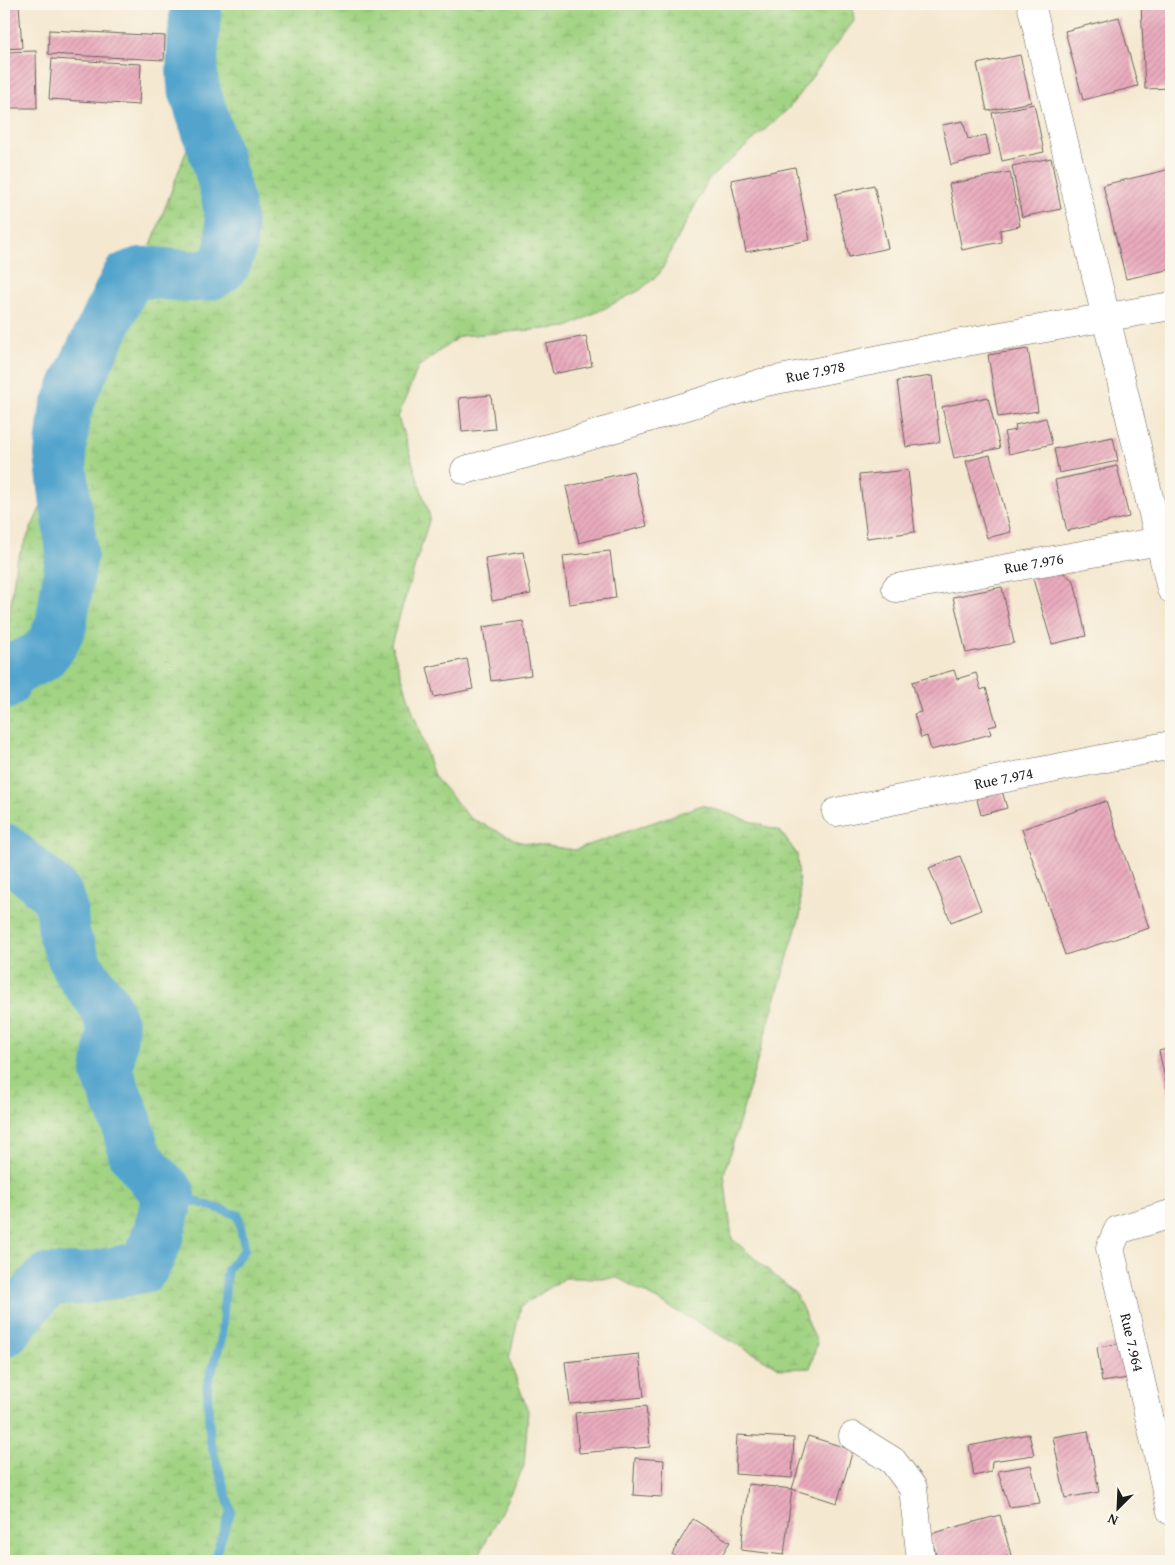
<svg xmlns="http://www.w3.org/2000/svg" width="1175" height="1565" font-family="'Gentium Book Plus',serif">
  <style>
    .wetland { fill: url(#wetland-marsh); stroke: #5e7850 }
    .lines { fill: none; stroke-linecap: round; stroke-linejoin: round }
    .stream { stroke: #53a4cd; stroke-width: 9 }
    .river { stroke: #53a4cd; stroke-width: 52 }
    .building { fill: url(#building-hatch) }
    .street-casing { stroke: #68635b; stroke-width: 29 }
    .street { stroke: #fff; stroke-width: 28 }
    .labels { text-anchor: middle; stroke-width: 4; stroke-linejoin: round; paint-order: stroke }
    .street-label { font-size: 15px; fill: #1c1c1c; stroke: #fbf7ec }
  </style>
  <defs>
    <pattern id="wetland-marsh" width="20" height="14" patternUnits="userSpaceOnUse" patternTransform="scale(1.25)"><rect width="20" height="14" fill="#a1d383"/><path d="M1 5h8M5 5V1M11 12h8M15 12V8" fill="none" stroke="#8ab571"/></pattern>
    <pattern id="building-hatch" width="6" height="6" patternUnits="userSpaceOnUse" patternTransform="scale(1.25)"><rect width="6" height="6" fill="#e9abbd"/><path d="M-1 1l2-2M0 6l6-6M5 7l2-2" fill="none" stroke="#c793a2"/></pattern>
  </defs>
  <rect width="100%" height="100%" fill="#fbf7ec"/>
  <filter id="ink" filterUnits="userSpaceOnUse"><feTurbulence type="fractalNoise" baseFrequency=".02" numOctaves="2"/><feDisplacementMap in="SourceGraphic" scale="10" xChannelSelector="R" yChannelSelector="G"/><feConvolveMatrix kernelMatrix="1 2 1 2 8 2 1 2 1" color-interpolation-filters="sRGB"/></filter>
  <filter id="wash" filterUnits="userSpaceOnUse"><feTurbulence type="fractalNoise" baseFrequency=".0096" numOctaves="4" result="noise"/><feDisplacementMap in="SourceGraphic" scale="20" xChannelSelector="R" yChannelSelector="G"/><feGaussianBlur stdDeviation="1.12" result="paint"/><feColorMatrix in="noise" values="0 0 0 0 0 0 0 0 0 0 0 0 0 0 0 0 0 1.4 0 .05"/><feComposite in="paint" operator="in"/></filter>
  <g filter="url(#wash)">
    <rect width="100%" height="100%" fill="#f4e8d0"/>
    <polygon class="wetland" points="206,4 852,4 854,21 788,109 708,180 660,273 640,290 568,327 460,336 418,367 398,417 430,517 391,644 434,776 470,818 520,842 575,850 702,805 780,831 797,854 801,912 724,1174 732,1239 796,1294 817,1343 810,1368 781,1369 618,1278 565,1278 521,1306 509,1359 528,1411 524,1466 476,1561 4,1561 4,661 16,562 115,341 187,149"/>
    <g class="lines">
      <polyline class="stream" points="169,1193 238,1215 245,1249 227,1270 221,1341 207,1386 210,1440 231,1511 213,1561"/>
      <g class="river">
        <path d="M4 684 8 676 19 667 42 656 53 642 61 625 72 553 60 455 65 412 75 386 127 278C132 276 137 273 142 273 160 271 196 281 213 273 261 250 201 122 193 84 190 65 195 24 196 4"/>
        <path d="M4 849 57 895 62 912 64 935 78 969 104 1004 113 1027 107 1073 127 1123 134 1153 152 1176 169 1193C162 1218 158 1245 143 1267L83 1279 47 1280 4 1331"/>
      </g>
    </g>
    <g id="blocks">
      <g class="building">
        <polygon points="19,4 22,48 4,49 4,5"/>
        <polygon points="1141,4 1171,4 1171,88 1145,89"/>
        <polygon points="1119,17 1138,86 1083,100 1065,31"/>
        <polygon points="49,30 165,36 164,60 48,54"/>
        <polygon points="36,51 37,108 4,108 4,52"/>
        <polygon points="1020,55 1031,102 987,111 977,64"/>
        <polygon points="52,59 141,64 139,105 49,99"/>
        <polygon points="1034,104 1044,152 1002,161 992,113"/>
        <polygon points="963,121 968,139 986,135 990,155 951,165 942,125"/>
        <polygon points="1051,158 1061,209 1022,217 1012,166"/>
        <polygon points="795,167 810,240 746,252 731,180"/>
        <polygon points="1171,169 1171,269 1126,279 1103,185"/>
        <polygon points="1010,172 1020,226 1000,230 1001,242 962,250 949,184"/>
        <polygon points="874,185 888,248 849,257 835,194"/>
        <polygon points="586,336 592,366 553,374 546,344"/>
        <polygon points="1028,349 1038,411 998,417 988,355"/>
        <polygon points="932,376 940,442 906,447 897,381"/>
        <polygon points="491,395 495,429 462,432 459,398"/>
        <polygon points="988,397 1000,448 954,458 942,407"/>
        <polygon points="1046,418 1052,444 1009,454 1004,432 1016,430 1015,425"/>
        <polygon points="1113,437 1118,461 1059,473 1054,449"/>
        <polygon points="990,455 1011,532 987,538 966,461"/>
        <polygon points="1117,466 1129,517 1067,531 1055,480"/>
        <polygon points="908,470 915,532 867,538 859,475"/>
        <polygon points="633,471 647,526 579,543 566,487"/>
        <polygon points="610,551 616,598 569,604 563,556"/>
        <polygon points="523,552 531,594 492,601 485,558"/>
        <polygon points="1054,566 1074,581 1086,636 1052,644 1031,572"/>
        <polygon points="1002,587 1014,643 966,653 953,597"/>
        <polygon points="523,621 531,675 491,681 483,627"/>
        <polygon points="467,659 473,689 434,697 427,667"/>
        <polygon points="954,670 957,679 976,673 981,690 986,688 997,725 989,727 991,734 931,750 927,736 921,738 914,714 921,712 912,682"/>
        <polygon points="999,781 1007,808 981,815 974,788"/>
        <polygon points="1106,801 1149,928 1065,955 1022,829"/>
        <polygon points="960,856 981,910 951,922 929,868"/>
        <polygon points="1171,1048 1171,1101 1170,1101 1159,1051"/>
        <polygon points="1123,1343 1128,1378 1102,1382 1097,1347"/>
        <polygon points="639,1354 644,1397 570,1404 565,1362"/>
        <polygon points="646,1406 650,1447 579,1453 575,1413"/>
        <polygon points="1088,1431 1099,1492 1065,1498 1053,1437"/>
        <polygon points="1029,1434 1034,1455 992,1461 991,1472 974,1476 969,1446"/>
        <polygon points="737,1435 794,1438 792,1478 735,1474"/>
        <polygon points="808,1436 853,1450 837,1503 792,1489 784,1555 741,1550 748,1484 792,1489"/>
        <polygon points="635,1458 664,1460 662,1497 633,1495"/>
        <polygon points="1031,1465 1040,1503 1009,1507 998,1471"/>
        <polygon points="1000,1515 1011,1555 990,1561 938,1561 930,1534"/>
        <polygon points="693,1519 730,1542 718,1561 683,1561 672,1554"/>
      </g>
    </g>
  </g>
  <g filter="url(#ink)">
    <use href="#blocks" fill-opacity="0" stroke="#68635b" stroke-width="1"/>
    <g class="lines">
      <defs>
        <g id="street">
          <polyline points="1031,4 1171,589"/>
          <path id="s1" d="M465 470 574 441 761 383 955 344 1171 306"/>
          <path id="s2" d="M896 588 1171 539"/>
          <path id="s3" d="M836 812 1171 745"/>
          <path id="s4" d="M1171 1214 1118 1230 1110 1248 1171 1511"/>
          <polyline points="853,1436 893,1461 913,1488 921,1561"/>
        </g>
      </defs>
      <use href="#street" class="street-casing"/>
      <use href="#street" class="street"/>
    </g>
  </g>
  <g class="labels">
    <g class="street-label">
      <text dy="5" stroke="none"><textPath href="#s1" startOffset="364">Rue 7.978</textPath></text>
      <text dy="5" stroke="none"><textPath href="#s2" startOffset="140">Rue 7.976</textPath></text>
      <text dy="5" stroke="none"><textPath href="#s3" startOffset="171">Rue 7.974</textPath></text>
      <text dy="5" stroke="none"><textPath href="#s4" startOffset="172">Rue 7.964</textPath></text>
    </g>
  </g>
  <rect width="1175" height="1565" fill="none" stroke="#fbf7ec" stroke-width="20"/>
  <g transform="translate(1118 1508) rotate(204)" stroke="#fbf7ec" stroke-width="4" paint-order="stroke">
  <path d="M0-4L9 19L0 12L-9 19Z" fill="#1c1c1c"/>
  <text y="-8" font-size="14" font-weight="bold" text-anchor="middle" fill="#1c1c1c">N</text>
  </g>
</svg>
